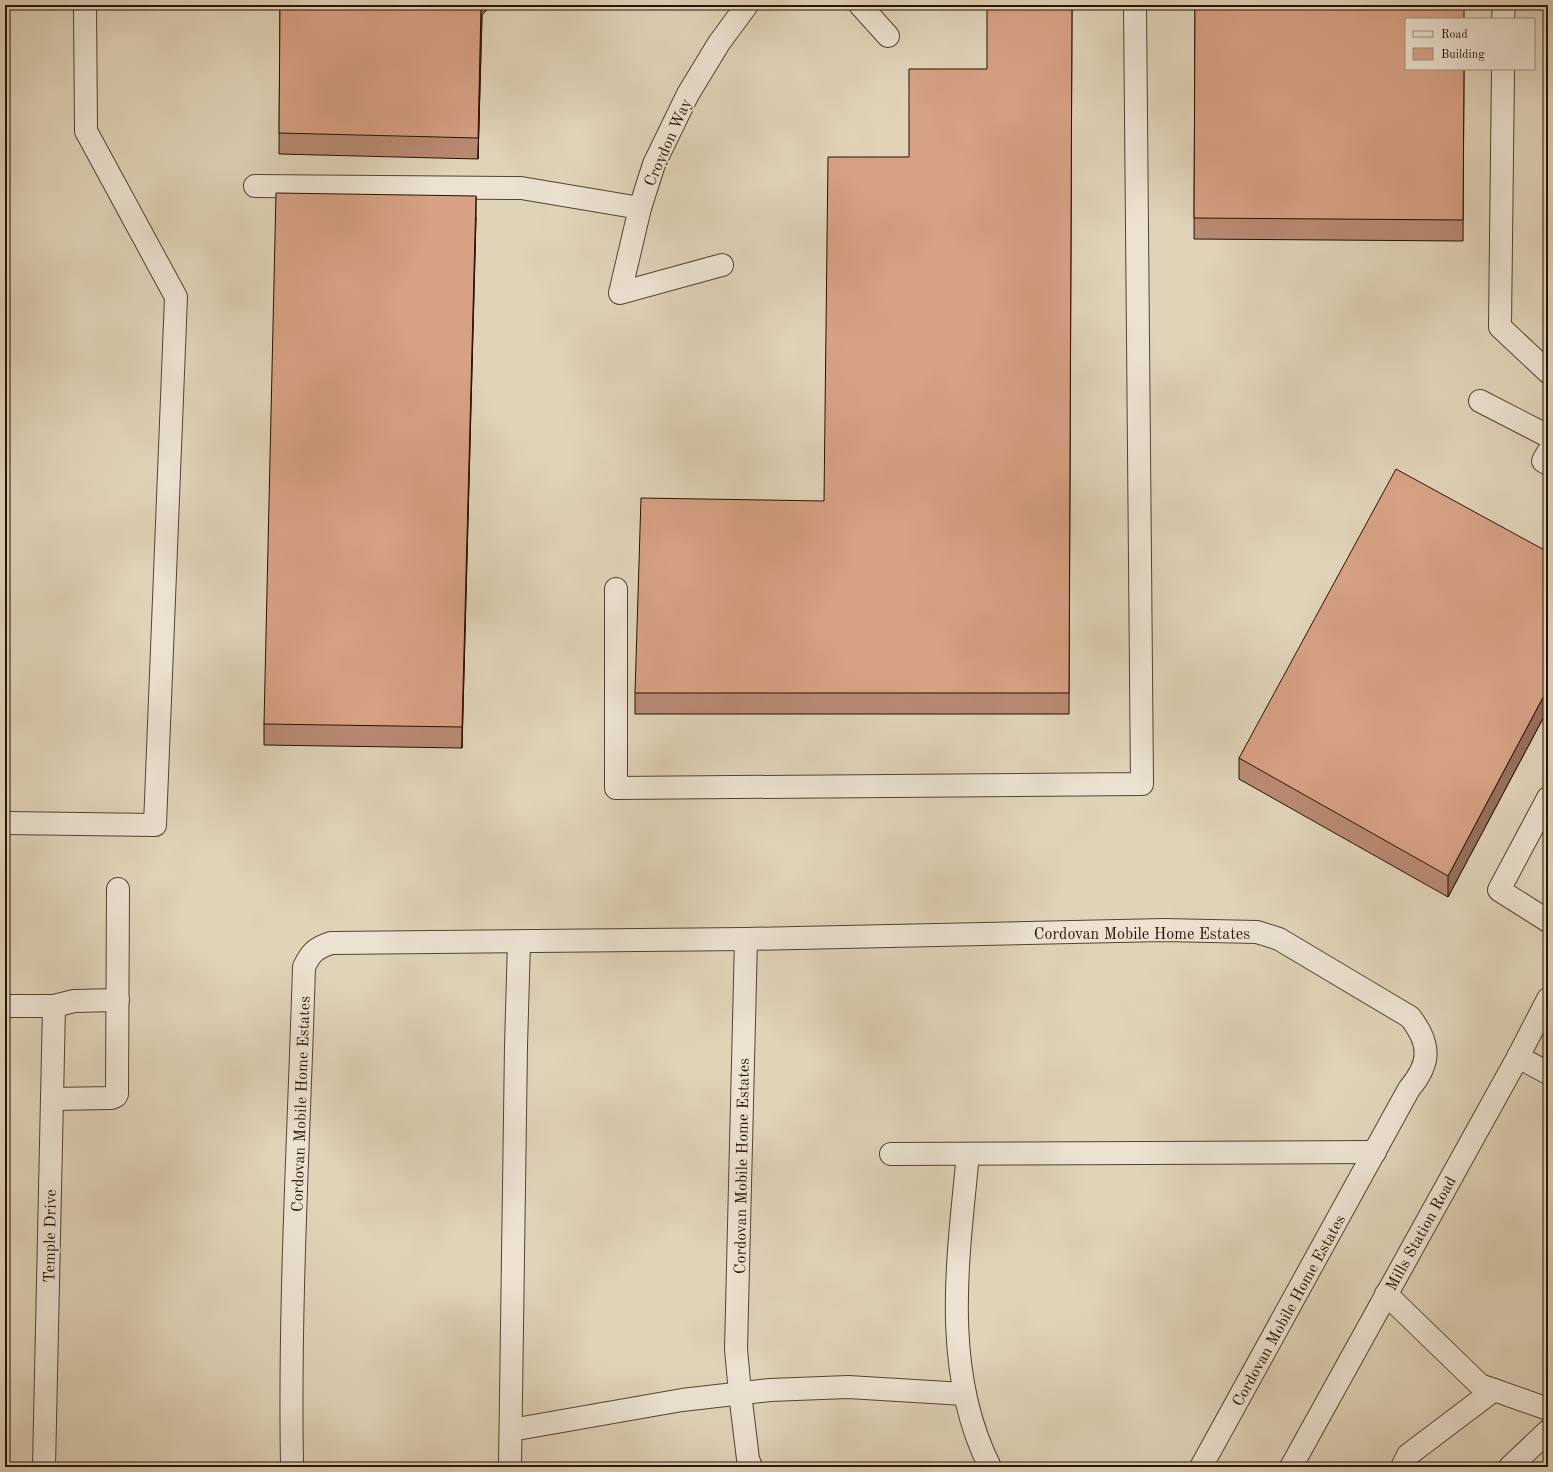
<svg xmlns="http://www.w3.org/2000/svg" width="1553" height="1472" font-family="'Old Standard TT',serif">
  <style>
    .lines { fill: none; stroke-linecap: round; stroke-linejoin: round }
    .minor-casing { stroke: #554230; stroke-width: 24 }
    .minor { stroke: #ebe2d1; stroke-width: 22 }
    .wall { fill: #b98a72; stroke: #271203 }
    .shaded-wall { fill: #96715c; stroke: #271203 }
    .building { fill: #d7a184; stroke: #271203 }
    .labels { text-anchor: middle; stroke-width: 3.5; stroke-linejoin: round; paint-order: stroke }
    .street-label { font-size: 16px; fill: #271203; stroke: #ebe2d1 }
  </style>
  <rect width="100%" height="100%" fill="#e0d3b8"/>
  <filter id="stains"><feTurbulence type="fractalNoise" baseFrequency=".005" numOctaves="4"/><feColorMatrix values="0 0 0 0 .2 0 0 0 0 .09 0 0 0 0 .02 0 0 0 .5 -.17"/></filter>
  <radialGradient id="worn" r=".72"><stop offset=".6" stop-color="#630" stop-opacity="0"/><stop offset="1" stop-color="#630" stop-opacity=".3"/></radialGradient>
  <g class="lines">
    <defs>
      <g id="minor">
        <polyline points="860,5 888,36"/>
        <polyline points="1503,19 1504,5"/>
        <polyline points="1503,69 1500,327 1548,372"/>
        <polyline points="255,186 521,188 640,208"/>
        <polyline points="722,265 620,293 640,208 654,164 688,94 719,43 747,5"/>
        <polyline points="1480,401 1548,436"/>
        <polyline points="1548,452 1543,461 1548,464"/>
        <polyline points="616,589 616,788 1142,784 1135,5"/>
        <polyline points="1548,798 1499,890 1548,921"/>
        <polyline points="5,823 155,825 176,297 86,131 85,5"/>
        <polyline points="746,939 736,1349 740,1393 748,1459 751,1467"/>
        <polyline points="5,1006 54,1006 74,1001 118,1000"/>
        <polyline points="1518,1057 1548,1073"/>
        <polyline points="52,1099 111,1098 116,1096 117,1094 118,889"/>
        <polyline points="891,1154 1375,1152"/>
        <path d="M968 1154C958 1258 941 1370 990 1467"/>
        <polyline points="1386,1294 1480,1385 1548,1409"/>
        <polyline points="511,1430 682,1400 770,1390 848,1387 964,1394"/>
        <polyline points="44,1467 54,1006"/>
        <path d="M292 1467C289 1301 299 1134 304 967 311 952 316 948 331 943L746 939 1164 930 1257 932 1279 939 1410 1017C1431 1044 1431 1063 1409 1089L1201 1467"/>
        <polyline points="510,1467 516,1046 519,942"/>
        <polyline points="1291,1467 1518,1057 1548,999"/>
        <polyline points="1402,1467 1408,1455 1494,1390"/>
        <polyline points="1510,1467 1548,1431"/>
      </g>
    </defs>
    <use href="#minor" class="minor-casing"/>
    <use href="#minor" class="minor"/>
  </g>
  <g class="wall">
    <polygon points="280,5 492,5 482,15 478,159 279,154"/>
    <polygon points="1072,5 1069,714 635,714 635,693 824,501 909,157 987,69"/>
    <polygon points="1195,5 1464,69 1463,241 1194,239"/>
    <polygon points="476,217 462,748 264,745 264,724"/>
    <polygon points="1548,552 1548,709 1448,897 1239,779 1239,758"/>
  </g>
  <g class="shaded-wall">
    <polygon points="481,5 492,5 482,15 478,159"/>
    <polygon points="476,196 476,217 462,748 462,727"/>
    <polygon points="1548,688 1548,709 1448,897 1448,876"/>
  </g>
  <g class="building">
    <polygon points="280,5 481,5 478,138 279,133"/>
    <polygon points="987,5 1072,5 1069,693 635,693 641,498 824,501 828,157 909,157 909,69 987,69"/>
    <polygon points="1195,5 1464,5 1464,19 1406,19 1406,69 1464,69 1463,220 1194,218"/>
    <polygon points="276,193 476,196 462,727 264,724"/>
    <polygon points="1396,469 1548,552 1548,688 1448,876 1239,758"/>
  </g>
  <g class="labels">
    <g class="street-label">
      <text transform="translate(667 142) rotate(-66)" y="6">Croydon Way</text>
      <text x="1142" y="939">Cordovan Mobile Home Estates</text>
      <text transform="translate(300 1104) rotate(-88)" y="6">Cordovan Mobile Home Estates</text>
      <text transform="translate(741 1166) rotate(-89)" y="6">Cordovan Mobile Home Estates</text>
      <text transform="translate(1420 1233) rotate(-61)" y="6">Mills Station Road</text>
      <text transform="translate(49 1236) rotate(-89)" y="6">Temple Drive</text>
      <text transform="translate(1288 1310) rotate(-61)" y="6">Cordovan Mobile Home Estates</text>
    </g>
  </g>
  <rect width="1553" height="1472" fill="none" stroke="#e0d3b8" stroke-width="20"/>
  <rect x="6" y="6" width="1541" height="1460" fill="none" stroke="#271203" stroke-width="2"/>
  <rect x="10" y="10" width="1533" height="1452" fill="none" stroke="#271203"/>
  <rect x="1405" y="18" width="130" height="52" fill="#ebe2d1" stroke="#9d8f7f"/>
  <rect x="1413" y="31" width="20" height="6" fill="#ebe2d1" stroke="#9d8f7f"/>
  <text x="1441" y="38" font-size="12" fill="#271203">Road</text>
  <rect x="1413" y="48" width="20" height="12" fill="#d7a184" stroke="#9d8f7f"/>
  <text x="1441" y="58" font-size="12" fill="#271203">Building</text>
  <rect width="100%" height="100%" filter="url(#stains)"/>
  <rect width="100%" height="100%" fill="url(#worn)"/>
</svg>
